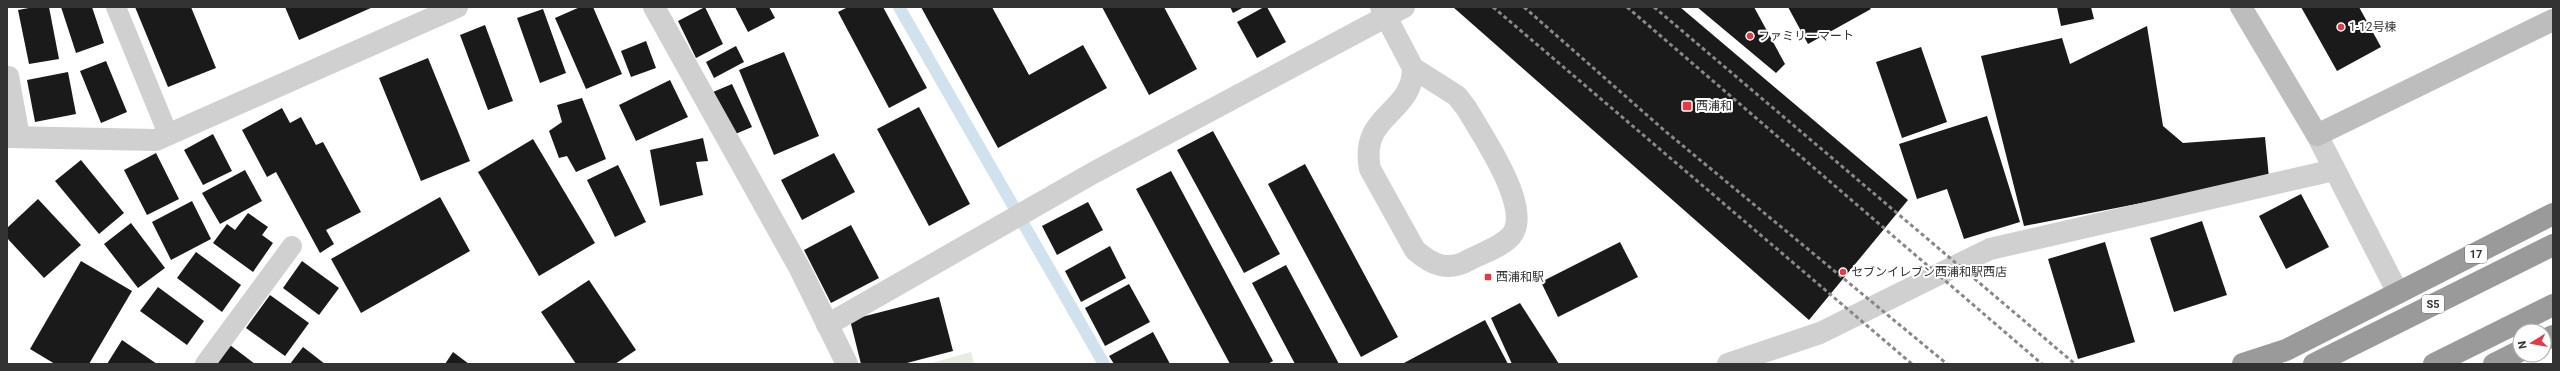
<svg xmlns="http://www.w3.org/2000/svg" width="2560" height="371" font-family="Roboto,'Noto Sans JP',sans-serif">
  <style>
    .green { fill: #e6ecdf }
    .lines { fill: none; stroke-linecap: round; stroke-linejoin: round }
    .stream { stroke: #cfe2ee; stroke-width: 12 }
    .building { fill: #1a1a1a }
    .lane { stroke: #d0d0d0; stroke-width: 20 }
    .street { stroke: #d0d0d0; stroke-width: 22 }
    .secondary { stroke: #bdbdbd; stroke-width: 22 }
    .highway { stroke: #9a9a9a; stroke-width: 22 }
    .rail { stroke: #888; stroke-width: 3; stroke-dasharray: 4 3; stroke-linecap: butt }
    .poi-dot { fill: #e63946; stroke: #fff; stroke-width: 1.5 }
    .labels { text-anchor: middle; stroke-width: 4; stroke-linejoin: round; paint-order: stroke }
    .shield { fill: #fff; stroke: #707070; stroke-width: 1 }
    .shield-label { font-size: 11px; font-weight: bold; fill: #333 }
    .poi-label { font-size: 12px; fill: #333; stroke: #fff; text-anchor: start }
  </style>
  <rect width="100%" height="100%" fill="#fff"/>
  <polygon class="green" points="971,352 974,364 928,364"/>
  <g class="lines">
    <polyline class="stream" points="899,7 1104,364"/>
  </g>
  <g class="building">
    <polygon points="34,7 49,7 59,59 29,64 18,10"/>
    <polygon points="61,7 92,7 104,43 76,53"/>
    <polygon points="135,7 191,7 216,68 168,87"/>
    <polygon points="285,7 373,7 299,40"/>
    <polygon points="580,7 593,7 622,74 586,89 555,18"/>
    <polygon points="705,7 723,44 696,58 678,21"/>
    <polygon points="735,7 769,7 775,18 748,32"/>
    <polygon points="848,7 883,7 927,88 889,108 838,12"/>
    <polygon points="921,7 992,7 1029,75 1083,45 1107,88 998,148"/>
    <polygon points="1102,7 1164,7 1197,69 1149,95"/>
    <polygon points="1230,7 1244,7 1233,13"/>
    <polygon points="1264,7 1267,7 1286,42 1257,58 1237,22"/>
    <polygon points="1453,7 1680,7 1908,200 1809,320"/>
    <polygon points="1697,7 1754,7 1785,64 1776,73"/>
    <polygon points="1788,7 1869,7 1871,9 1808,44"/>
    <polygon points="2057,7 2091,7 2094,19 2061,26"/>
    <polygon points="2301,7 2359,7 2381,47 2337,71"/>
    <polygon points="543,9 566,73 540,83 517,18"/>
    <polygon points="485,25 513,101 488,110 460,35"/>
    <polygon points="2147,26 2163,126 2183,143 2265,137 2269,178 2024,226 1981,56 2062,38 2070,64"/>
    <polygon points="646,41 656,68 631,77 621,51"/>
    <polygon points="736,46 744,62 714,78 706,62"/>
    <polygon points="1921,47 1947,122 1902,138 1876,62"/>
    <polygon points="784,52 819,136 774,155 739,70"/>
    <polygon points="428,58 470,161 421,181 379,78"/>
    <polygon points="106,61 127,112 101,123 80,71"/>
    <polygon points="68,72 76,114 35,122 27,80"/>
    <polygon points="670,80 688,117 636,141 619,105"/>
    <polygon points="732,84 752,127 733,135 713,92"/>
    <polygon points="582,98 606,159 576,172 567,156 559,158 549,131 562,122 557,105"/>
    <polygon points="919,107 970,204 929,226 877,129"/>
    <polygon points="282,108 290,123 301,117 316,145 323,142 361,212 326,230 334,244 320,253 276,172 267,177 242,130"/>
    <polygon points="1987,116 2020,222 1964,239 1947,189 1917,199 1899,144"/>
    <polygon points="1213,131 1280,254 1244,273 1177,150"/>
    <polygon points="213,134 232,171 203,185 184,150"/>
    <polygon points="703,138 708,161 696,162 703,195 660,206 650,150"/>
    <polygon points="533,139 595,243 539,276 478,172"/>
    <polygon points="156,153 179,199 147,215 124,170"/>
    <polygon points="834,153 855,192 802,220 781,180"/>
    <polygon points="81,160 124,213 99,234 55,181"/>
    <polygon points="1305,164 1398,337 1361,357 1268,184"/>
    <polygon points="618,165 646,222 615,237 587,180"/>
    <polygon points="245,170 262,201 220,224 202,193"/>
    <polygon points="1171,171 1273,361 1268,364 1230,364 1136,189"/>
    <polygon points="2301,194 2329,247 2286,269 2259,216"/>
    <polygon points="440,197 470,251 361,313 331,259"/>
    <polygon points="38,199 81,245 44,278 7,238 7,228"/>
    <polygon points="192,201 211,239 171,260 152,222"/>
    <polygon points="1088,202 1103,230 1057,255 1042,226"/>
    <polygon points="248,213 268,227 262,235 273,243 253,272 213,243 227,224 235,230"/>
    <polygon points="2202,221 2227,295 2174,312 2150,238"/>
    <polygon points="131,223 165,268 138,288 104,244"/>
    <polygon points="851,225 879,278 831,303 804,250"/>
    <polygon points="1620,242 1638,277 1558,317 1541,282"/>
    <polygon points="2105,242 2135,342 2078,359 2048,259"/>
    <polygon points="1110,246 1126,278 1081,302 1065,271"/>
    <polygon points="196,252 241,285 222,312 177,278"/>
    <polygon points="81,261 132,291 89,364 55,364 30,349"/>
    <polygon points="302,261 339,288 319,315 283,288"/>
    <polygon points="1286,265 1339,364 1295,364 1252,283"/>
    <polygon points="589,280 636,350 615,364 576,364 541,312"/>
    <polygon points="1129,284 1150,322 1105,346 1085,308"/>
    <polygon points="158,287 204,321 187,345 140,311"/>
    <polygon points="270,295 309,323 285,356 246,328"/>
    <polygon points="939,297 953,351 903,364 861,364 850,320"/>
    <polygon points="1520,303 1559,364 1512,364 1491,318"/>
    <polygon points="1485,320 1508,364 1402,364"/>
    <polygon points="1153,332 1170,364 1114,364 1109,356"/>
    <polygon points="122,340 157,364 107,364"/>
    <polygon points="230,345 255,364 216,364"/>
    <polygon points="303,347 325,364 290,364"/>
    <polygon points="453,352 469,364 445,364"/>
  </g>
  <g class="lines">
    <g class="lane">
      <polyline points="116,7 168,134"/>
      <polyline points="9,76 20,137"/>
      <polyline points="205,364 292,246"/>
    </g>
    <g class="street">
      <polyline points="654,7 800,269 847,364"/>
      <path d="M1381 7 1413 68 1457 96 1467 109C1481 134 1534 209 1511 236 1501 247 1482 253 1469 260 1448 272 1432 265 1415 250L1370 169C1359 113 1413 115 1413 68"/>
      <polyline points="2317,135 2398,293"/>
      <polyline points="7,137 156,140 457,7"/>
      <polyline points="827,325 1093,173 1404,7"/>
      <polyline points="1728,364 1820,333 1990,249 2334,170"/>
    </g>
    <polyline class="secondary" points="2241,7 2317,135 2553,20"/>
    <g class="highway">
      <polyline points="2544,340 2553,336"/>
      <polyline points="2243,364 2286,350 2553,214"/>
      <polyline points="2314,364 2553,245"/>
      <polyline points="2434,364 2553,305"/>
      <polyline points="2494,364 2520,351"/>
    </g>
    <g class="rail">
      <polyline points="1493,7 1912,364"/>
      <polyline points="1524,7 1665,131 1947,364"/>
      <polyline points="1627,7 2042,364"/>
      <polyline points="1654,7 2075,364"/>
    </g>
  </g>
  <g class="poi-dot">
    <circle cx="2341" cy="27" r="4"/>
    <circle cx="1750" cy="36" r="4"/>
    <rect x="1682" y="101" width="10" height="10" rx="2"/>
    <circle cx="1843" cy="272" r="4"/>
    <rect x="1484" y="273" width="8" height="8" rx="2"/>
  </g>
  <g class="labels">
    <g class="shield">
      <rect x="2465" y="245" width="22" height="18" rx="3"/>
      <rect x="2422" y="295" width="22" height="18" rx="3"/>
    </g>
    <g class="shield-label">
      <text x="2476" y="258">17</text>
      <text x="2433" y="308">S5</text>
    </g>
    <g class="poi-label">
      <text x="2349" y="31">1-12号棟</text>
      <text x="1758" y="40">ファミリーマート</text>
      <text x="1696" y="110">西浦和</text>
      <text x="1851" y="276">セブンイレブン西浦和駅西店</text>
      <text x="1496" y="281">西浦和駅</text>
    </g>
  </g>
  <rect width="2560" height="371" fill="none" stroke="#333333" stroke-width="16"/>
  <g transform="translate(2532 343) rotate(259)"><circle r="19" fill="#ffffff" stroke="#adadad"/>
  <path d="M0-3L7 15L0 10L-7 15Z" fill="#e63946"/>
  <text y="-6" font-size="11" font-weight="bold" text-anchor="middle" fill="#333333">N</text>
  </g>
</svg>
